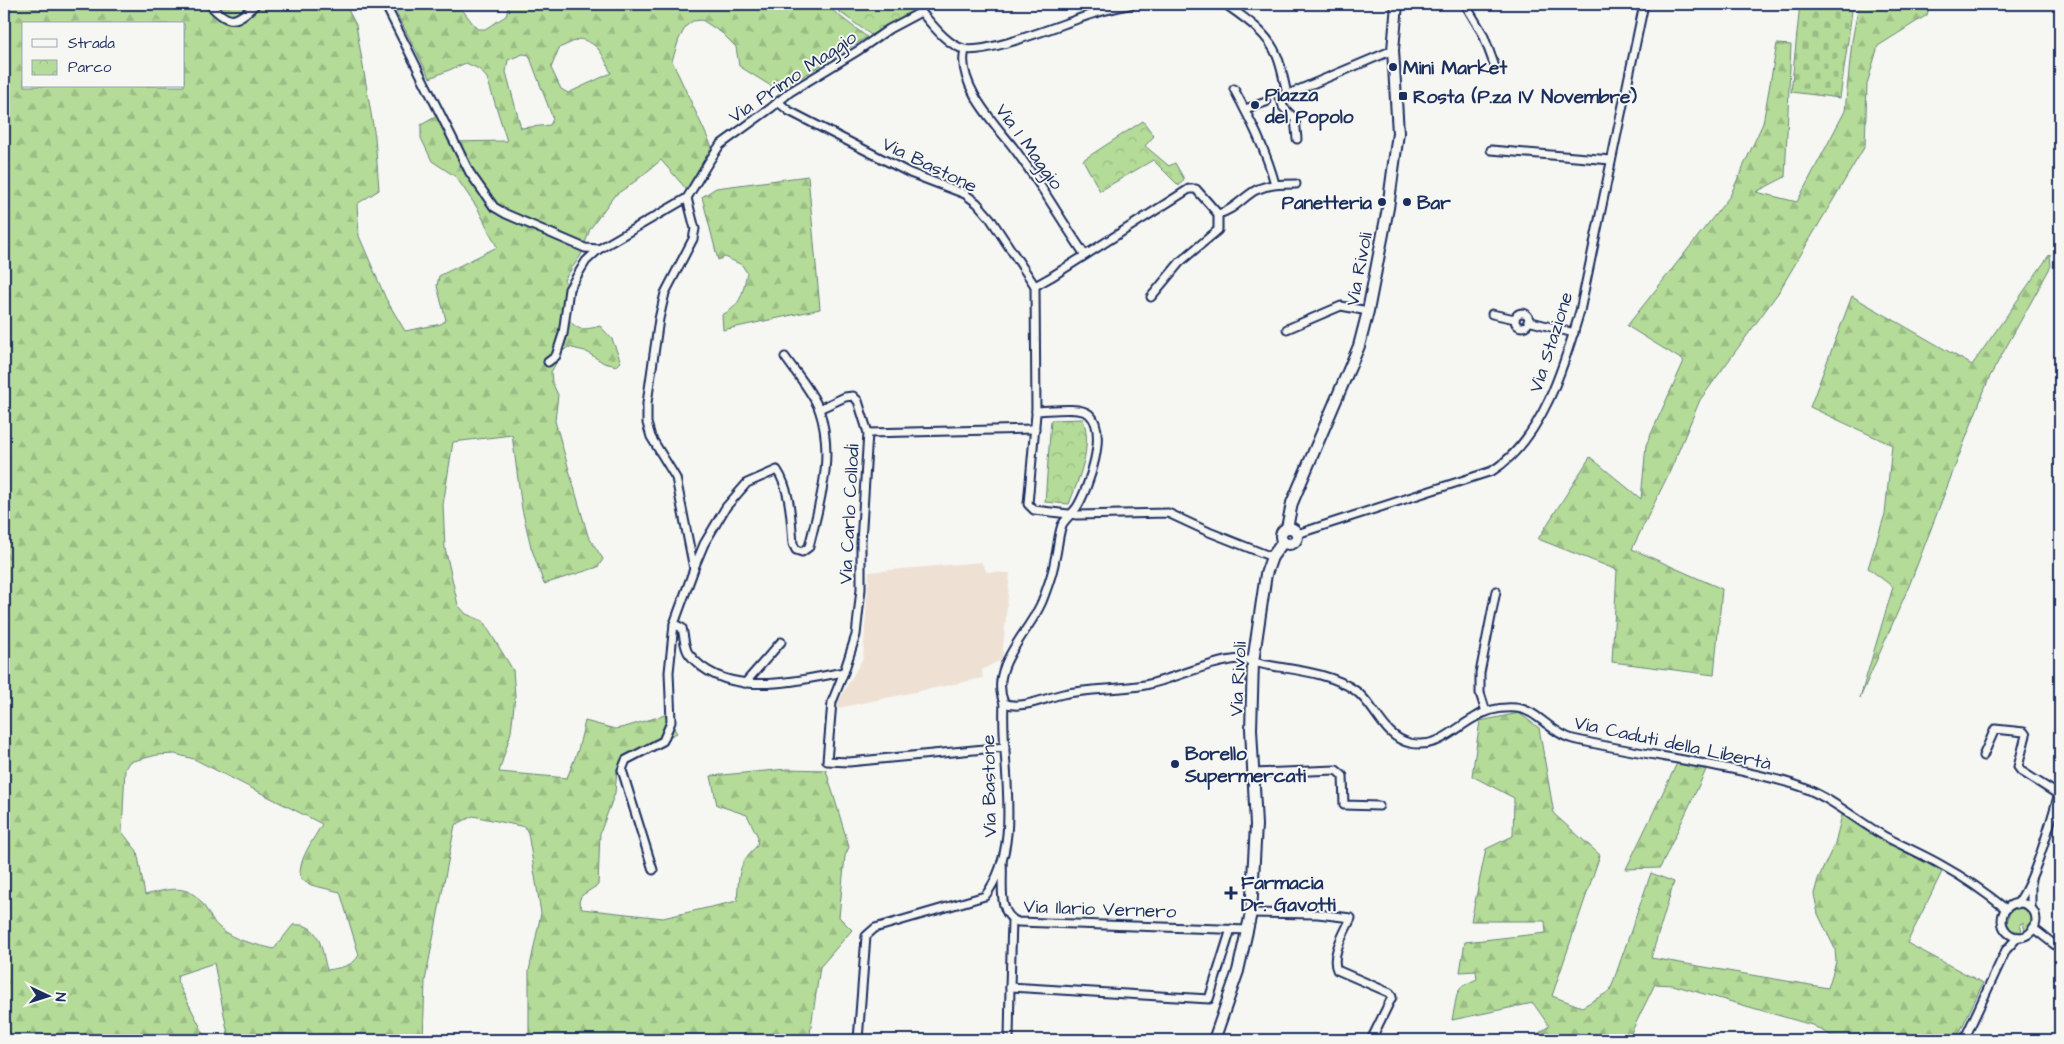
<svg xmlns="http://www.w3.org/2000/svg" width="2064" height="1044" font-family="'Architects Daughter',sans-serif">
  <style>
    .built { fill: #eee1d3 }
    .grass { fill: #b4db97; stroke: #68857a }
    .forest { fill: url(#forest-firs); stroke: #68857a; fill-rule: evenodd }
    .cemetery { fill: url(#cemetery-stones); stroke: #68857a }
    .park { fill: url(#park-crowns); stroke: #68857a }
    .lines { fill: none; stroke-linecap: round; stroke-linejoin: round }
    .street-casing { stroke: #1b2f5e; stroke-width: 11 }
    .secondary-casing { stroke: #1b2f5e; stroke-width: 14 }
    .street { stroke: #f6f6f2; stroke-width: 7 }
    .secondary { stroke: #f6f6f2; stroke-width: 10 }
    .poi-dot { fill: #1b2f5e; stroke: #f6f6f2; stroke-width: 2 }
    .labels { text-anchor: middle; stroke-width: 4; stroke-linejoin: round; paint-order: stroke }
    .poi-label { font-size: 19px; font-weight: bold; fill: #1b2f5e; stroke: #f6f6f2; text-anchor: start }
    .street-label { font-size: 19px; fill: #1b2f5e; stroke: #f6f6f2 }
  </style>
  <defs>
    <pattern id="forest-firs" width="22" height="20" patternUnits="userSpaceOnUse" patternTransform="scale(1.25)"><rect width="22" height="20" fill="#b4db97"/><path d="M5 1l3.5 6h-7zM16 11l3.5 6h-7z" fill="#9abc85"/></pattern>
    <pattern id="cemetery-stones" width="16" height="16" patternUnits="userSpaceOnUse" patternTransform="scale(1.25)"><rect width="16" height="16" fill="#b4db97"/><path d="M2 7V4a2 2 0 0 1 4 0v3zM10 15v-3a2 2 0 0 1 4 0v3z" fill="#9abc85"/></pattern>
    <pattern id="park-crowns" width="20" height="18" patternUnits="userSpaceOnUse" patternTransform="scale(1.25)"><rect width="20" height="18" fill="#b4db97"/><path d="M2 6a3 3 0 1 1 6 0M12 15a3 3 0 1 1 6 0" fill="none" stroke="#9abc85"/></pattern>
  </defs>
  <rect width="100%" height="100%" fill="#f6f6f2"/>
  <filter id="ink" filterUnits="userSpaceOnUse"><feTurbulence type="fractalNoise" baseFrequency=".02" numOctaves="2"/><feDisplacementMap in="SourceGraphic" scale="10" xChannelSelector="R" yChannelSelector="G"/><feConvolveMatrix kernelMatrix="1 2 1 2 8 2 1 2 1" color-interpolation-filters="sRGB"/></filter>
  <g filter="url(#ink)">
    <polygon class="built" points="981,562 987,572 1010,573 1002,659 982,670 983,678 838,708 839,700 863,658 869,572"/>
    <path class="grass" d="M2017 908 2026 909C2033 916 2033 925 2025 931L2023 923 2020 924 2022 932 2011 930 2007 923 2010 912Z"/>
    <g class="forest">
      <path d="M4 4H345L356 25 375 137 379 190 357 204 359 236 386 299 405 331 441 324 446 320 437 286 439 276 497 247 478 209 456 177 432 161 421 138V125L437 116 449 142 507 141 487 78 479 69 466 63 430 78 392 4H458L477 29H485L506 16 509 4H824L867 37 779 91 739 66 736 47 722 33 702 20 693 21 686 26 679 39 672 61 712 147 687 190 661 160 637 180 614 196 590 229 581 255 564 280 567 284 563 311C575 329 578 332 600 326L612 339 621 362 617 366 604 363 585 351 568 347 563 351 551 372 552 382 558 395 555 421 588 536 603 559 598 567 544 584 531 547 522 509 512 435 453 442 443 505 445 548 458 605 466 614 483 621 513 670 515 696 511 732 499 772 567 778 578 750 585 721 615 729 625 727 665 715 677 733 625 757 617 769 615 793 600 833 598 885 581 896 579 902 582 909 663 918 737 901C739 877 737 863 757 846L758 837 747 815 717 805 711 776 787 769 826 770 849 847 845 856 839 917 852 930 820 967 809 1040H529V971L541 913 528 833 525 827 473 816 455 825 425 981 423 1040H229L214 963 178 975 177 981 207 1040H4ZM24 24H184V86H24ZM579 39C600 43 603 56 611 73L568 93 561 89 551 68 559 48ZM523 54 529 55 553 119 550 125 521 128 506 72 508 60ZM175 754 194 759 322 824C314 839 296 862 301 879L311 885 340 892 359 955C353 967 338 968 327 970 321 949 321 922 293 925L274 949C255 944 234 941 220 928 213 923 209 913 204 906 189 882 168 889 145 895L137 851 122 832 125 769 129 762 157 755Z"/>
      <polygon points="1859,4 1930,4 1927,15 1878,46 1867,84 1865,146 1778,293 1700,400 1670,471 1632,549 1722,589 1714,675 1612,662 1617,570 1538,539 1590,457 1641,499 1646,445 1684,361 1627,326 1730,196 1763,123 1777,44 1791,45 1785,177 1756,192 1797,202 1845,111 1852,41"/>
      <path d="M808 176 820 309 723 330 722 315C742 305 742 294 747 273L742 265 725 257 718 260 702 197 716 188Z"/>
      <polygon points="2050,254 2051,266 1989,378 1909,586 1860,698 1893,587 1868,568 1885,514 1892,445 1810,407 1852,296 1972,365"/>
      <polygon points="1519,713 1539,728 1554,814 1600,855 1552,996 1582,1007 1610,991 1651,873 1674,882 1651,958 1828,988 1836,962 1835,949 1818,914 1814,894 1818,879 1835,843 1842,815 1942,872 1907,943 1983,983 1956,1040 1839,1040 1812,1025 1673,985 1655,984 1630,1035 1634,1040 1529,1040 1549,1026 1533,1003 1452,1020 1457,994 1462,986 1477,979 1476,971 1460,972 1465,942 1546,933 1545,921 1471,921 1486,849 1513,836 1514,798 1472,776 1480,721"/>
      <polygon points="1678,761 1706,770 1660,868 1626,869"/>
    </g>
    <polygon class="cemetery" points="1800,4 1853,4 1840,98 1791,92"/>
    <g class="park">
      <polygon points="829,4 919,4 920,7 871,35"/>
      <polygon points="1143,121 1154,136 1145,146 1169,166 1175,163 1184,179 1179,186 1153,160 1100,191 1083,160"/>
      <path d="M1083 419C1093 447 1079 478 1069 504L1045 502 1051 420Z"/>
    </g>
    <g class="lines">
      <defs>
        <g id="street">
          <path d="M209 4C229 25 235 24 256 4"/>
          <polyline points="385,4 470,173 494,207 506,214 585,248 599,249"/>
          <polyline points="919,4 921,12"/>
          <path d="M1225 4C1245 18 1268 33 1277 56 1282 68 1284 82 1287 94"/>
          <polyline points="1465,4 1483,34 1494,64"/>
          <path d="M921 12C932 24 947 45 964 49 988 55 1068 21 1096 13 1108 9 1121 7 1133 4"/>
          <path d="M965 50C956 83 994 123 1013 147 1023 160 1032 174 1041 187 1056 210 1070 233 1085 255"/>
          <path d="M1234 89C1250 119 1266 150 1275 184"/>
          <polyline points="1281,97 1283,107 1295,119 1297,139"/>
          <polyline points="1279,98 1393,50"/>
          <polyline points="778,102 789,111 865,150 910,173 965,194 977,203 990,218 1035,286 1036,414 1028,504 1034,510 1077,515 1168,513 1209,532 1272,557"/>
          <polyline points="1245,109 1266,102"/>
          <polyline points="1491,150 1611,160"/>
          <path d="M1035 286 1051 277 1189 189H1196L1218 214C1233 211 1243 197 1256 190 1269 184 1282 184 1296 184"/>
          <polyline points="1151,297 1180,262 1218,230 1218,214"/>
          <circle cx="1522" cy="320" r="7"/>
          <polyline points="1492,314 1515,319"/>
          <polyline points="1528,321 1574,333"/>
          <polyline points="1287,329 1341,306 1368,311"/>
          <polyline points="548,362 556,356 563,334 569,289 586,261 599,249 687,198 708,163 720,145 771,108 790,92 859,50 889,29 921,12"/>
          <polyline points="819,409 845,397 853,396 858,401 868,433 861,542 861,589 856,635 844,672 832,702 827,761 849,762 1005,747"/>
          <polyline points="868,433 1035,429"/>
          <path d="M1297 534 1492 471C1542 440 1564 366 1580 311L1644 4"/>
          <path d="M694 568 704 544 726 507 747 483 777 470C791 491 791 520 793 544L796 550 802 552 809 547C820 501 835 456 819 409 812 391 796 373 785 357"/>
          <path d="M674 624 682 628C684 635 684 648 689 654 725 700 795 681 844 672"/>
          <polyline points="745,683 781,642"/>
          <path d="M1004 703C1021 710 1045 698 1063 694 1090 688 1118 690 1145 685 1174 679 1210 661 1240 659 1249 659 1258 664 1267 665 1295 670 1332 673 1356 691 1376 706 1383 737 1410 743 1438 749 1452 730 1474 718 1486 710 1501 707 1516 708 1536 709 1552 734 1573 739 1646 756 1721 763 1793 784 1827 794 1854 819 1884 836 1903 846 1924 855 1943 866 1965 878 1986 893 2006 909"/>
          <polyline points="1486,712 1480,693 1480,673 1496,591"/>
          <polyline points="1983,756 1995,729 2024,732 2026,735 2018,767 2021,771 2059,795"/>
          <polyline points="1254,773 1336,770 1343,776 1344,805 1379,806"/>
          <path d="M1002 862C1004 881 996 914 1018 922L1248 930"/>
          <polyline points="653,870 622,770 626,760 663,741 671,722 669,672 674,624 694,569 676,478 651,437 647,423 647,403 659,319 665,293 693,239 695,229 687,198"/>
          <circle cx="2019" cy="920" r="17"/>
          <path d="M2017 904C2035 881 2051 820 2060 790"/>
          <polyline points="2031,909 2031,882"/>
          <path d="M1251 913 1318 914 1351 918C1345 932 1330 955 1337 970L1390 993 1392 997 1371 1040"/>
          <polyline points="1012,920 1010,987 1209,999 1231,929"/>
          <polyline points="2033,928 2060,949"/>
          <path d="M858 1040 866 936 875 928 985 896C1025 844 1000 763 1004 703 988 666 1032 630 1043 599 1048 586 1053 573 1055 559 1058 548 1058 536 1062 525 1066 518 1072 514 1077 507 1088 489 1109 431 1089 414 1079 406 1049 411 1036 411"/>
          <polyline points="1009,1040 1010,987"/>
          <polyline points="1964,1040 2006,950 2018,937"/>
        </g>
        <g id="secondary">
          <circle cx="1289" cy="536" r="8"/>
          <polyline points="1287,528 1292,503 1359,346 1368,311 1388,208 1398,133 1393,50 1397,4"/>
          <polyline points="1214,1040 1238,971 1251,913 1256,825 1251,729 1253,662 1266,574 1272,557 1283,542"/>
        </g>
      </defs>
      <use href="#street" class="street-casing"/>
      <use href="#secondary" class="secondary-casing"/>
      <use href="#street" class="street"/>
      <use href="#secondary" class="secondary"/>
    </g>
  </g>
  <g class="poi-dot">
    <circle cx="1393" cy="67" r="5"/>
    <rect x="1398" y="91" width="10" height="10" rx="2.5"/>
    <circle cx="1255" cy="105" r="5"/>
    <circle cx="1382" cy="202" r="5"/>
    <circle cx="1407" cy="202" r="5"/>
    <circle cx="1175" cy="764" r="5"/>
    <path d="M1228.5 885.5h5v5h5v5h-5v5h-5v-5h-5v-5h5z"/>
  </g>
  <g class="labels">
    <g class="poi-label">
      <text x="1403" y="74">Mini Market</text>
      <text x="1265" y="101">Piazza<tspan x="1265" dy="22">del Popolo</tspan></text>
      <text x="1413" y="103">Rosta (P.za IV Novembre)</text>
      <text x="1372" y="209" text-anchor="end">Panetteria</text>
      <text x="1417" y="209">Bar</text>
      <text x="1185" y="760">Borello<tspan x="1185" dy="22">Supermercati</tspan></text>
      <text x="1241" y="889">Farmacia<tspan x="1241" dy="22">Dr. Gavotti</tspan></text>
    </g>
    <g class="street-label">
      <text transform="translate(792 76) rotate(-34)" y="7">Via Primo Maggio</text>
      <text transform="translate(1030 146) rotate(54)" y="7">Via 1 Maggio</text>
      <text transform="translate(930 164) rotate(26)" y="7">Via Bastone</text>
      <text transform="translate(1358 269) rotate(-79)" y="7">Via Rivoli</text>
      <text transform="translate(1550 342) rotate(-72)" y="7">Via Stazione</text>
      <text transform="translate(848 514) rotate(-87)" y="7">Via Carlo Collodi</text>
      <text transform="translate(1237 679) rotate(-87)" y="7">Via Rivoli</text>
      <text transform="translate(1673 742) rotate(12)" y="7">Via Caduti della Libertà</text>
      <text transform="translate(988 786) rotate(-91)" y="7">Via Bastone</text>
      <text transform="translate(1100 908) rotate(2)" y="7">Via Ilario Vernero</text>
    </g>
  </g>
  <rect width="2064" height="1044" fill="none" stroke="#f6f6f2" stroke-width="20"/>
  <rect x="10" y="10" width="2044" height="1024" fill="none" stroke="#1b2f5e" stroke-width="2" filter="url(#ink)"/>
  <rect x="22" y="22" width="162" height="65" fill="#f6f6f2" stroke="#9ea6b7"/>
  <rect x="32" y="39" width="25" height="8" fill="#f6f6f2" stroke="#9ea6b7"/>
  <text x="68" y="48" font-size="15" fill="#1b2f5e">Strada</text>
  <rect x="32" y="60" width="25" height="15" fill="url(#park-crowns)" stroke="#9ea6b7"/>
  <text x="68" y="72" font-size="15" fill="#1b2f5e">Parco</text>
  <g transform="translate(48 996) rotate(94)" stroke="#f6f6f2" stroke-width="4" paint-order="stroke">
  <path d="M0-4L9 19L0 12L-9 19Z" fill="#1b2f5e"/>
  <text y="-8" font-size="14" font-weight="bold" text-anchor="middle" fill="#1b2f5e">N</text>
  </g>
</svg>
